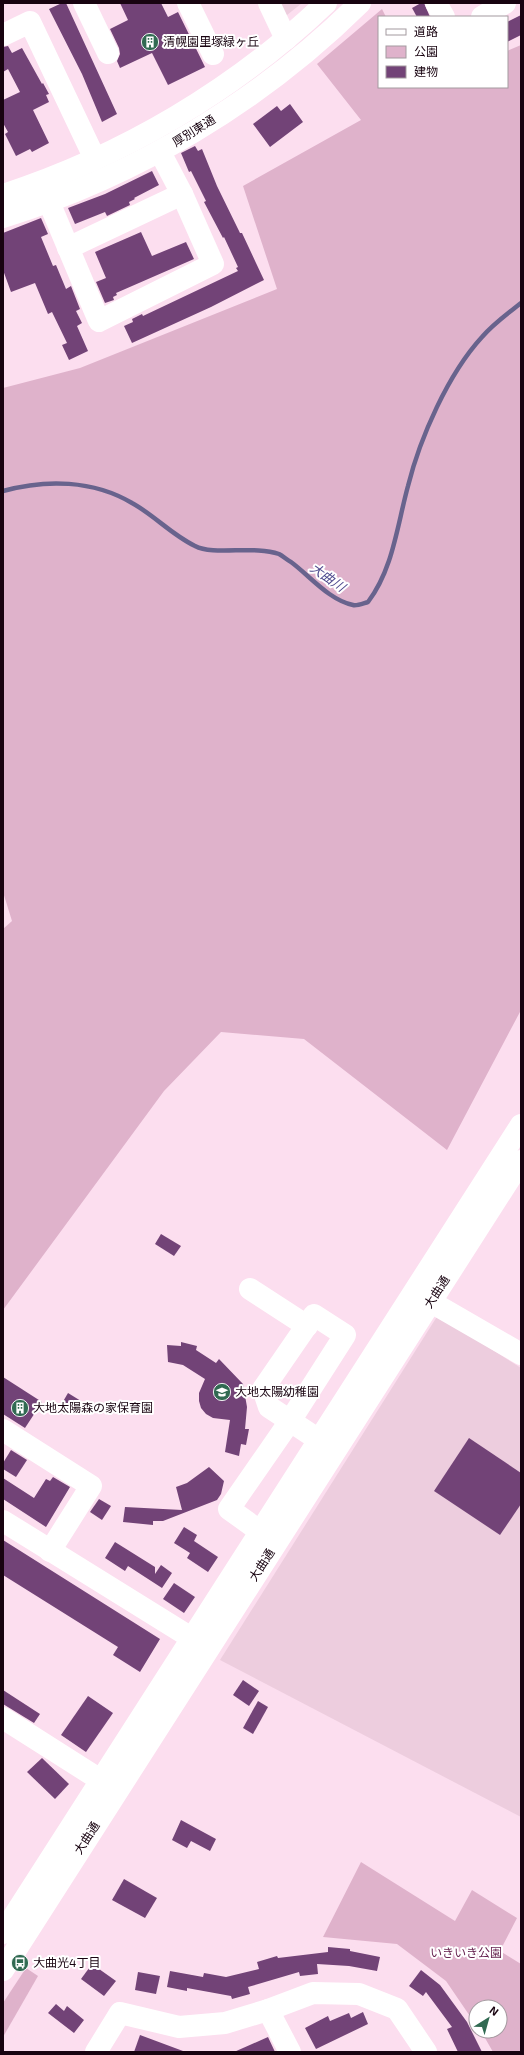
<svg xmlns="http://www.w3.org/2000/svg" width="524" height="2055" font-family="'Exo 2','Noto Sans JP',sans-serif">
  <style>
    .built { fill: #edcdde }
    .green { fill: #dfb2cb }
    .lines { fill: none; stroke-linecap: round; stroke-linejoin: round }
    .stream { stroke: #68638d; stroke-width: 4.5 }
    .building { fill: #724377 }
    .minor { stroke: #fff; stroke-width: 22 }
    .labels { text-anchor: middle; stroke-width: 4; stroke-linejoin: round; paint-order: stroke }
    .poi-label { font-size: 12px; fill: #180310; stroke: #fff; text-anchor: start }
    .street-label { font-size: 12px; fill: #180310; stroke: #fff }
    .park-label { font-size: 12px; fill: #672350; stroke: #fff }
    .water-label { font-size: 13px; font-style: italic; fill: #4b478c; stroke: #fff }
  </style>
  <rect width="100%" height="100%" fill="#fcdeef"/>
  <g class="built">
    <polygon points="260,3 302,3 272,27"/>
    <polygon points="438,1315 521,1368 521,1817 220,1660"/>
  </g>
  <g class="green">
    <polygon points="382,9 386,17 379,17 379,87 507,87 507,51 521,45 521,1010 447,1150 304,1039 221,1032 164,1091 3,1310 3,929 12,921 3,892 3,388 80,368 277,289 243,186 361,120 317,64"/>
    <polygon points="361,1862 455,1921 472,1890 517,1918 500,1951 521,1964 521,2052 493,2052 481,2031 500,2031 500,2007 476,2007 476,2025 446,1981 397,1944 323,1937"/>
    <polygon points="26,1968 38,1976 3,2037 3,2003"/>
  </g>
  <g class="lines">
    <path class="stream" d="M3 491C46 479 93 480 132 503 154 515 172 535 195 546 214 556 254 545 279 554 283 556 287 560 291 562 310 576 329 600 353 605 357 606 364 603 368 602 393 569 397 526 408 486 420 438 448 374 482 337 493 324 507 314 521 303"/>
  </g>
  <g class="building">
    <polygon points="62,3 66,3 117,114 102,122 82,74 49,9"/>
    <polygon points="120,3 161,3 168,17 178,12 205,67 168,85 152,53 120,68 117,61 120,54 119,48 110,29 128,20"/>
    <polygon points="421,3 424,3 430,17 417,17 412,8"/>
    <polygon points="521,15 521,35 507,42 507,22"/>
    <polygon points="8,46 12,53 22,48 42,84 43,83 49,94 46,95 49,102 33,110 49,143 32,152 30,149 16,156 5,134 8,132 3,123 3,100 20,92 8,69 3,72 3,47"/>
    <polygon points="290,104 303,122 270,147 253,124 277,106 281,111"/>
    <polygon points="195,146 198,151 202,149 217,186 240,233 242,233 264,280 211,307 132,343 124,326 133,322 132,319 142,314 143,316 238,271 236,268 238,267 224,237 223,238 204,202 206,201 191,171 189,172 181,153"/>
    <polygon points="152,171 159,185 134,198 135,199 129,202 130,205 107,216 105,212 75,224 68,208 105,194"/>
    <polygon points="41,218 48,234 41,237 53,266 56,265 66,289 71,286 80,309 76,311 82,323 77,326 88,351 69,360 62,345 67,343 52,312 48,314 35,283 11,292 3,270 3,233"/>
    <polygon points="141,232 152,256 186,242 194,259 116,293 117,295 113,297 114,300 105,303 96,282 106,278 95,252"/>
    <polygon points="161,1234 181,1246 174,1256 155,1244"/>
    <polygon points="181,1342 197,1346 196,1350 216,1363 219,1359 243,1384 247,1407 245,1429 249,1429 246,1445 241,1444 239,1456 225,1452 230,1420 213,1418 206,1414 201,1408 199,1401 199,1393 205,1379 183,1365 168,1362 167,1345 181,1346"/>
    <polygon points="3,1377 42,1402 25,1428 3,1414"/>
    <polygon points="68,1393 81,1401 73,1413 61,1405"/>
    <polygon points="469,1438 521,1473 521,1504 500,1535 434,1491"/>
    <polygon points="11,1450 27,1460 16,1477 3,1469 3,1463"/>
    <polygon points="209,1467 224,1481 221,1494 217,1500 163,1521 153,1521 153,1525 123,1522 125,1507 182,1510 176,1487 187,1483"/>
    <polygon points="53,1477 70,1487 46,1527 3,1499 3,1478 34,1498 46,1479 50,1481"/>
    <polygon points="99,1499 111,1506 102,1520 90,1512"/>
    <polygon points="184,1527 197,1535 194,1541 218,1557 208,1572 187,1558 190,1553 174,1543"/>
    <polygon points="3,1540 160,1639 140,1672 113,1655 118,1647 3,1575"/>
    <polygon points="115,1542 155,1567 155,1574 161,1565 172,1573 162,1588 128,1566 125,1571 105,1558"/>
    <polygon points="174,1583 195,1597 184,1613 163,1599"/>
    <polygon points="243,1680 259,1691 249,1706 233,1695"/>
    <polygon points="3,1690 40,1714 34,1723 3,1704"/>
    <polygon points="88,1696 113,1713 86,1752 61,1735"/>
    <polygon points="258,1701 268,1707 253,1734 243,1728"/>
    <polygon points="42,1758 69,1784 55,1799 27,1772"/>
    <polygon points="181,1820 216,1839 210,1851 191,1841 187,1848 172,1840"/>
    <polygon points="124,1879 157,1898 145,1918 112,1900"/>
    <polygon points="328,1947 350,1949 350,1951 380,1957 377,1971 349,1966 317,1964 318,1974 300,1976 299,1972 248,1987 250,1994 232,1999 231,1996 187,1988 187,1991 167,1987 170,1971 203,1977 204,1973 226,1977 259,1969 257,1962 277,1956 278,1958 328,1952"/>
    <polygon points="92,1964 116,1981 104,1996 81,1979"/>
    <polygon points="421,1970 440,1985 467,2022 482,2052 458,2052 447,2029 452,2027 426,1992 423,1996 409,1986"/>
    <polygon points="138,1972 160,1976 156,1994 135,1990"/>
    <polygon points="56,2004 64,2011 67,2006 84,2020 74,2033 48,2013"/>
    <polygon points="363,2012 368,2024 316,2049 305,2028 328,2016 330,2021 349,2013 351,2018"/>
    <polygon points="140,2035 183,2051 183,2052 134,2052"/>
    <polygon points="268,2037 275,2052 234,2052"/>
  </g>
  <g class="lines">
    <g class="minor">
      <polyline points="84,3 108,53"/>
      <polyline points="188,3 213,54"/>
      <polyline points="269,3 286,39"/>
      <polyline points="436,3 444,17"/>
      <polyline points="482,17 505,3"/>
      <polyline points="3,35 30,22 95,159"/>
      <path d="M3 195C123 156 235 90 326 3"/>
      <polyline points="49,202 99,321 213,264 182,194 160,152"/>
      <path d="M3 217C136 176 261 101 360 3"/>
      <polyline points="68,248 182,194"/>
      <polyline points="250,1289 307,1326"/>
      <polyline points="431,1302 521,1354"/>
      <polyline points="3,1430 91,1486 50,1551"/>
      <polyline points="3,1521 206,1647"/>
      <polyline points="261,1532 229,1509 290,1421 345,1335 314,1315 263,1389 269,1407 319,1440"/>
      <polyline points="3,1718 113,1788"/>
      <polyline points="3,1933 521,1125"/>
      <polyline points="3,1970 521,1161"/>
      <polyline points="268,2010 290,2052"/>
      <polyline points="96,2052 120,2013 179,2027 225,2023 268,2010 313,1993 359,1994 397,2009 426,2052"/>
    </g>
  </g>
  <defs>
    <symbol id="building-disc" viewBox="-11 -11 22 22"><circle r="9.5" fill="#316a52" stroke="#fff"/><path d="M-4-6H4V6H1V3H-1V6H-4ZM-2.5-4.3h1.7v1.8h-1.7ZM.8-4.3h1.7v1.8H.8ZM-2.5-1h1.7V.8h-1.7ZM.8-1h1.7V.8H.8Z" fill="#fff"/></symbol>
    <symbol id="school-disc" viewBox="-11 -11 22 22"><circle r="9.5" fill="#316a52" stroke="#fff"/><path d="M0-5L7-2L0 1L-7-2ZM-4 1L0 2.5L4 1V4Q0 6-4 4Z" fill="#fff"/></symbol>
    <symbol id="bus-disc" viewBox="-11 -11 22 22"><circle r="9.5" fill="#316a52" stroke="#fff"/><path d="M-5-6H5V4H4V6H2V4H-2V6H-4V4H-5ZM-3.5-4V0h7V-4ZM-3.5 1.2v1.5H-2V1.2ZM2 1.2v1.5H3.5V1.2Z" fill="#fff"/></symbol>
  </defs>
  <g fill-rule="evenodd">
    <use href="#building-disc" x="140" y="32" width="20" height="20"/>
    <use href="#school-disc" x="212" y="1382" width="20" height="20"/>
    <use href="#building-disc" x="10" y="1398" width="20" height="20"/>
    <use href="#bus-disc" x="10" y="1953" width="20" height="20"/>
  </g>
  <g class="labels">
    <g class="poi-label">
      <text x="163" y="46">清幌園里塚緑ヶ丘</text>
      <text x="235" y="1396">大地太陽幼稚園</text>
      <text x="33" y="1412">大地太陽森の家保育園</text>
      <text x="33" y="1967">大曲光4丁目</text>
    </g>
    <g class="street-label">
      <text transform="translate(194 131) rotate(-32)" y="4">厚別東通</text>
      <text transform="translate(437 1292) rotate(-57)" y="4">大曲通</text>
      <text transform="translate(262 1565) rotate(-57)" y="4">大曲通</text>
      <text transform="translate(87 1838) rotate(-57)" y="4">大曲通</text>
    </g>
    <g class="park-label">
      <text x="466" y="1957">いきいき公園</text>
    </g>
    <g class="water-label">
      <text transform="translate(328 577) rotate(35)" y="5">大曲川</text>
    </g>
  </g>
  <rect width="524" height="2055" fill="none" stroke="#180310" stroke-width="8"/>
  <rect x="378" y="16" width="130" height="72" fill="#ffffff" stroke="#a39a9f"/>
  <rect x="386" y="29" width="20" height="6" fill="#ffffff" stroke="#a39a9f"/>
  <text x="414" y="36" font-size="12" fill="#180310">道路</text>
  <rect x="386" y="46" width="20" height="12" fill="#dfb2cb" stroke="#a39a9f"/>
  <text x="414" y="56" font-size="12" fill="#180310">公園</text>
  <rect x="386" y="66" width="20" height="12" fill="#724377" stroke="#a39a9f"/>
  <text x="414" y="76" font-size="12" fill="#180310">建物</text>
  <g transform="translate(488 2019) rotate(37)"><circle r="19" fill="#ffffff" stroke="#a39a9f"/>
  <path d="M0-3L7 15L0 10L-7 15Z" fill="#316a52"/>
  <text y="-6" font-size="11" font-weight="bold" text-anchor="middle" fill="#180310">N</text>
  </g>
</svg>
